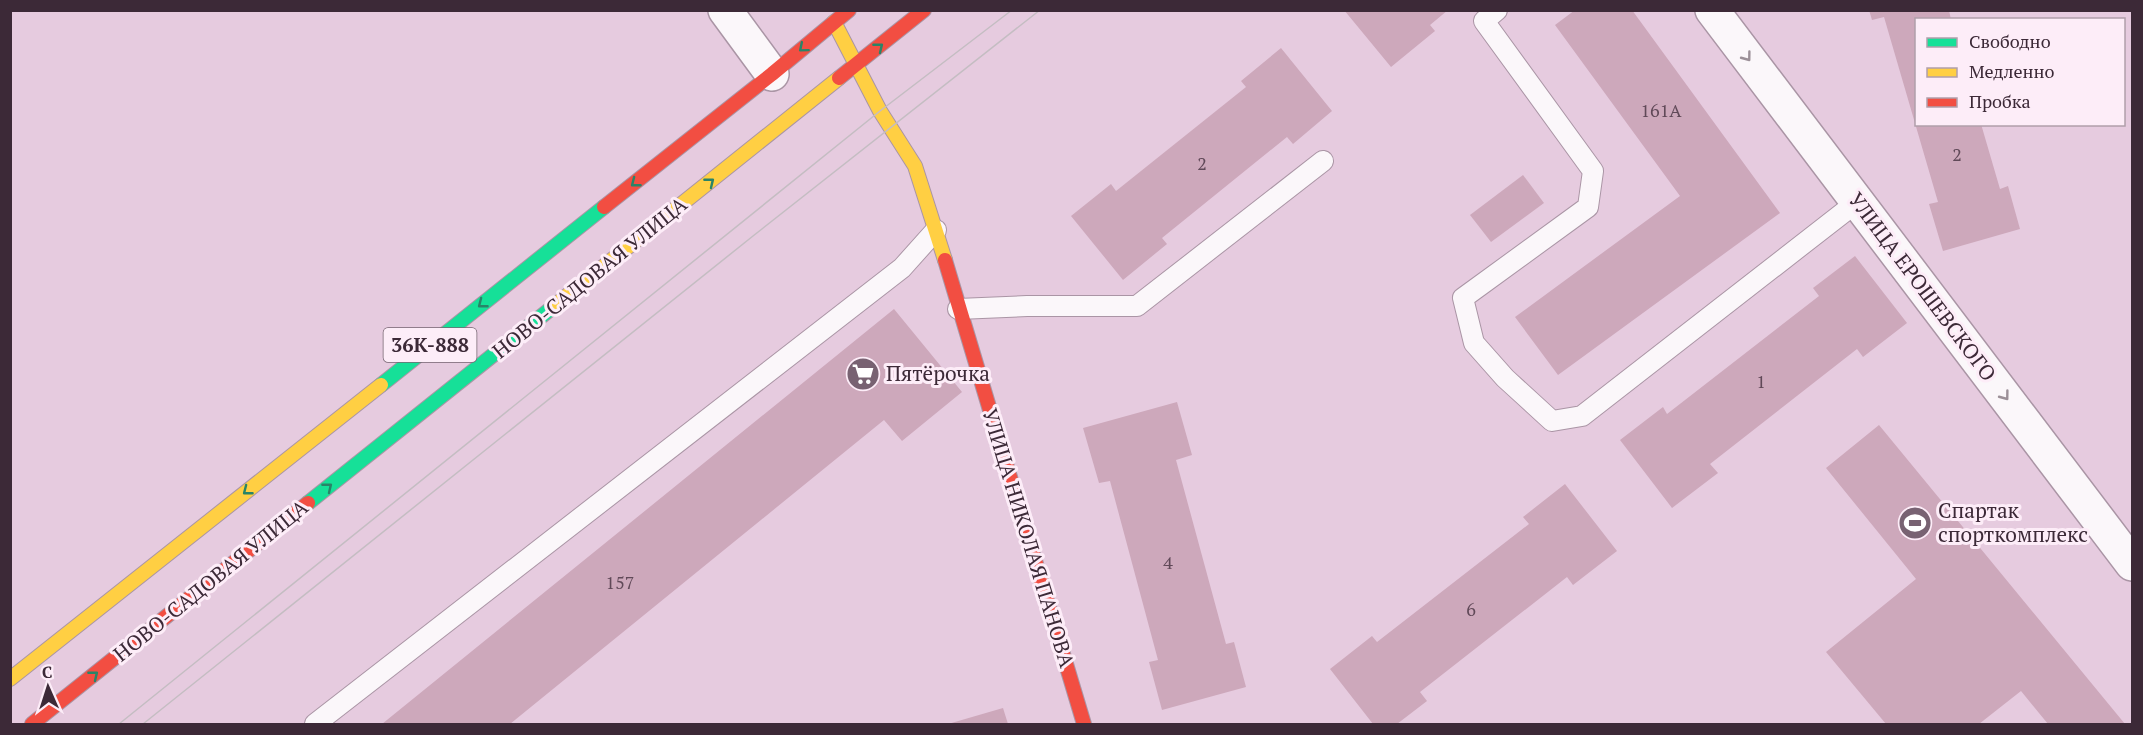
<svg xmlns="http://www.w3.org/2000/svg" width="2143" height="735" font-family="'PT Serif',serif">
  <style>
    .building { fill: #cda8bb }
    .lines { fill: none; stroke-linecap: round; stroke-linejoin: round }
    .lane-casing { stroke: #aa95a5; stroke-width: 22 }
    .street-casing { stroke: #aa95a5; stroke-width: 36 }
    .fast-casing { stroke: #aa95a5; stroke-width: 16 }
    .slow-casing { stroke: #aa95a5; stroke-width: 16 }
    .jam-casing { stroke: #aa95a5; stroke-width: 16 }
    .lane { stroke: #fbf7fa; stroke-width: 20 }
    .street { stroke: #fbf7fa; stroke-width: 33 }
    .fast { stroke: #16e098; stroke-width: 14 }
    .slow { stroke: #ffcf43; stroke-width: 14 }
    .jam { stroke: #f24e42; stroke-width: 14 }
    .tram { stroke: #c4bdc2; stroke-width: 1.5 }
    .oneway { stroke: #298468 }
    .oneway2 { stroke: #9c9098 }
    .labels { text-anchor: middle; stroke-width: 6; stroke-linejoin: round; paint-order: stroke }
    .number-label { font-size: 18px; fill: #604958 }
    .shield { fill: #fdedf8; stroke: #766471; stroke-width: 1.5 }
    .shield-label { font-size: 20px; font-weight: bold; fill: #3c2937 }
    .street-label { font-size: 21px; fill: #3c2937; stroke: #fdedf8 }
    .poi-label { font-size: 21px; fill: #3c2937; stroke: #fdedf8; text-anchor: start }
  </style>
  <rect width="100%" height="100%" fill="#e6cbdf"/>
  <g class="building">
    <polygon points="1344,10 1448,10 1430,25 1435,31 1391,67"/>
    <polygon points="1575,10 1632,10 1780,213 1558,375 1515,317 1680,196 1555,25"/>
    <polygon points="1869,10 1949,10 1951,20 1916,20 1916,124 1981,124 2000,189 2008,186 2020,229 1943,251 1929,204 1938,202 1884,17 1872,20"/>
    <polygon points="1281,48 1332,111 1293,144 1287,137 1162,238 1167,244 1123,280 1071,216 1111,184 1116,191 1246,87 1241,81"/>
    <polygon points="1523,175 1544,203 1491,242 1470,215"/>
    <polygon points="1855,256 1907,323 1863,357 1857,349 1710,464 1718,473 1672,508 1620,440 1663,407 1667,414 1819,296 1813,288"/>
    <polygon points="894,309 962,392 902,441 884,420 510,724 382,724"/>
    <polygon points="1177,402 1192,455 1176,460 1226,644 1234,642 1246,687 1162,710 1149,662 1158,660 1110,481 1099,483 1083,428"/>
    <polygon points="1879,425 2125,724 2048,724 2021,691 1979,724 1886,724 1826,652 1916,579 1826,468"/>
    <polygon points="1565,484 1617,551 1573,585 1567,577 1420,692 1427,701 1397,724 1373,724 1330,669 1372,636 1377,642 1529,524 1523,517"/>
    <polygon points="1003,708 1008,724 948,724"/>
  </g>
  <g class="lines">
    <defs>
      <g id="lane">
        <polyline points="1497,10 1484,21 1593,171 1588,207 1463,298 1474,343 1505,378 1552,421 1582,416 1857,202"/>
        <polyline points="958,309 1027,306 1137,306 1323,161"/>
        <polyline points="315,724 902,268 936,230"/>
      </g>
      <g id="street">
        <polyline points="725,10 772,74"/>
        <polyline points="1712,10 2132,564"/>
      </g>
      <g id="fast">
        <polyline points="381,385 604,207"/>
        <polyline points="308,503 558,303"/>
      </g>
      <g id="slow">
        <polyline points="834,22 880,111 915,166 945,260"/>
        <polyline points="558,303 839,78"/>
        <polyline points="10,679 381,385"/>
      </g>
      <g id="jam">
        <polyline points="839,78 924,10"/>
        <polyline points="604,207 772,74 849,10"/>
        <polyline points="945,260 1084,724"/>
        <polyline points="32,724 308,503"/>
      </g>
    </defs>
    <use href="#lane" class="lane-casing"/>
    <use href="#street" class="street-casing"/>
    <use href="#fast" class="fast-casing"/>
    <use href="#slow" class="slow-casing"/>
    <use href="#jam" class="jam-casing"/>
    <use href="#lane" class="lane"/>
    <use href="#street" class="street"/>
    <use href="#fast" class="fast"/>
    <use href="#slow" class="slow"/>
    <use href="#jam" class="jam"/>
    <g class="tram">
      <polyline points="119,724 880,111 1012,10"/>
      <polyline points="143,724 753,236 1040,10"/>
    </g>
  </g>
  <defs><path id="oneway-chevron" d="M-2-3.5L2.5 0L-2 3.5" fill="none" stroke-width="1.6" stroke-linecap="round" stroke-linejoin="round" transform="scale(1.5)"/></defs>
  <g class="oneway">
    <use href="#oneway-chevron" transform="translate(879 47) rotate(-39)"/>
    <use href="#oneway-chevron" transform="translate(803 48) rotate(140)"/>
    <use href="#oneway-chevron" transform="translate(710 182) rotate(-39)"/>
    <use href="#oneway-chevron" transform="translate(635 183) rotate(142)"/>
    <use href="#oneway-chevron" transform="translate(482 304) rotate(142)"/>
    <use href="#oneway-chevron" transform="translate(328 487) rotate(-39)"/>
    <use href="#oneway-chevron" transform="translate(247 491) rotate(142)"/>
    <use href="#oneway-chevron" transform="translate(94 675) rotate(-39)"/>
  </g>
  <g class="oneway2">
    <use href="#oneway-chevron" transform="translate(1747 57) rotate(53)"/>
    <use href="#oneway-chevron" transform="translate(2005 396) rotate(53)"/>
  </g>
  <defs>
    <symbol id="supermarket-disc" viewBox="-11 -11 22 22"><circle r="9.5" fill="#786272" stroke="#fdedf8"/><path d="M-6-5.5h2.5l.6 2H6L4.5 2H-2.5L-4.4-4H-6ZM-1.5 3.2a1.3 1.3 0 1 0 .1 0ZM3 3.2a1.3 1.3 0 1 0 .1 0Z" fill="#fff"/></symbol>
    <symbol id="stadium-disc" viewBox="-11 -11 22 22"><circle r="9.5" fill="#786272" stroke="#fdedf8"/><path d="M0-5a6.5 5 0 1 0 0 10a6.5 5 0 1 0 0-10ZM-3.5-1.8h7v3.6h-7Z" fill="#fff"/></symbol>
  </defs>
  <g fill-rule="evenodd">
    <use href="#supermarket-disc" x="844" y="355" width="38" height="38"/>
    <use href="#stadium-disc" x="1896" y="504" width="38" height="38"/>
  </g>
  <g class="labels">
    <g class="number-label">
      <text x="1661" y="117">161А</text>
      <text x="1957" y="161">2</text>
      <text x="1202" y="170">2</text>
      <text x="1761" y="388">1</text>
      <text x="1168" y="569">4</text>
      <text x="620" y="589">157</text>
      <text x="1471" y="616">6</text>
    </g>
    <rect class="shield" x="383.5" y="328" width="93" height="34" rx="4.5"/>
    <g class="shield-label">
      <text x="430" y="352">36К-888</text>
    </g>
    <g class="street-label">
      <text transform="translate(590 278) rotate(-39)" y="7">НОВО-САДОВАЯ УЛИЦА</text>
      <text transform="translate(1922 287) rotate(53)" y="7">УЛИЦА ЕРОШЕВСКОГО</text>
      <text transform="translate(1028 538) rotate(73)" y="7">УЛИЦА НИКОЛАЯ ПАНОВА</text>
      <text transform="translate(211 581) rotate(-39)" y="7">НОВО-САДОВАЯ УЛИЦА</text>
    </g>
    <g class="poi-label">
      <text x="886" y="381">Пятёрочка</text>
      <text x="1938" y="518">Спартак<tspan x="1938" dy="24">спорткомплекс</tspan></text>
    </g>
  </g>
  <rect width="2143" height="735" fill="none" stroke="#3c2937" stroke-width="24"/>
  <rect x="1915" y="18" width="210" height="108" fill="#fdedf8" stroke="#b09fab" stroke-width="1.5"/>
  <rect x="1927" y="38" width="30" height="9" fill="#16e098" stroke="#b09fab" stroke-width="1.5"/>
  <text x="1969" y="48" font-size="18" fill="#3c2937">Свободно</text>
  <rect x="1927" y="68" width="30" height="9" fill="#ffcf43" stroke="#b09fab" stroke-width="1.5"/>
  <text x="1969" y="78" font-size="18" fill="#3c2937">Медленно</text>
  <rect x="1927" y="98" width="30" height="9" fill="#f24e42" stroke="#b09fab" stroke-width="1.5"/>
  <text x="1969" y="108" font-size="18" fill="#3c2937">Пробка</text>
  <g transform="translate(48 687) rotate(357)" stroke="#fdedf8" stroke-width="4.5" paint-order="stroke">
  <path d="M0-4.5L10 22L0 15L-10 22Z" fill="#3c2937"/>
  <text y="-9" font-size="16" font-weight="bold" text-anchor="middle" fill="#3c2937">С</text>
  </g>
</svg>
